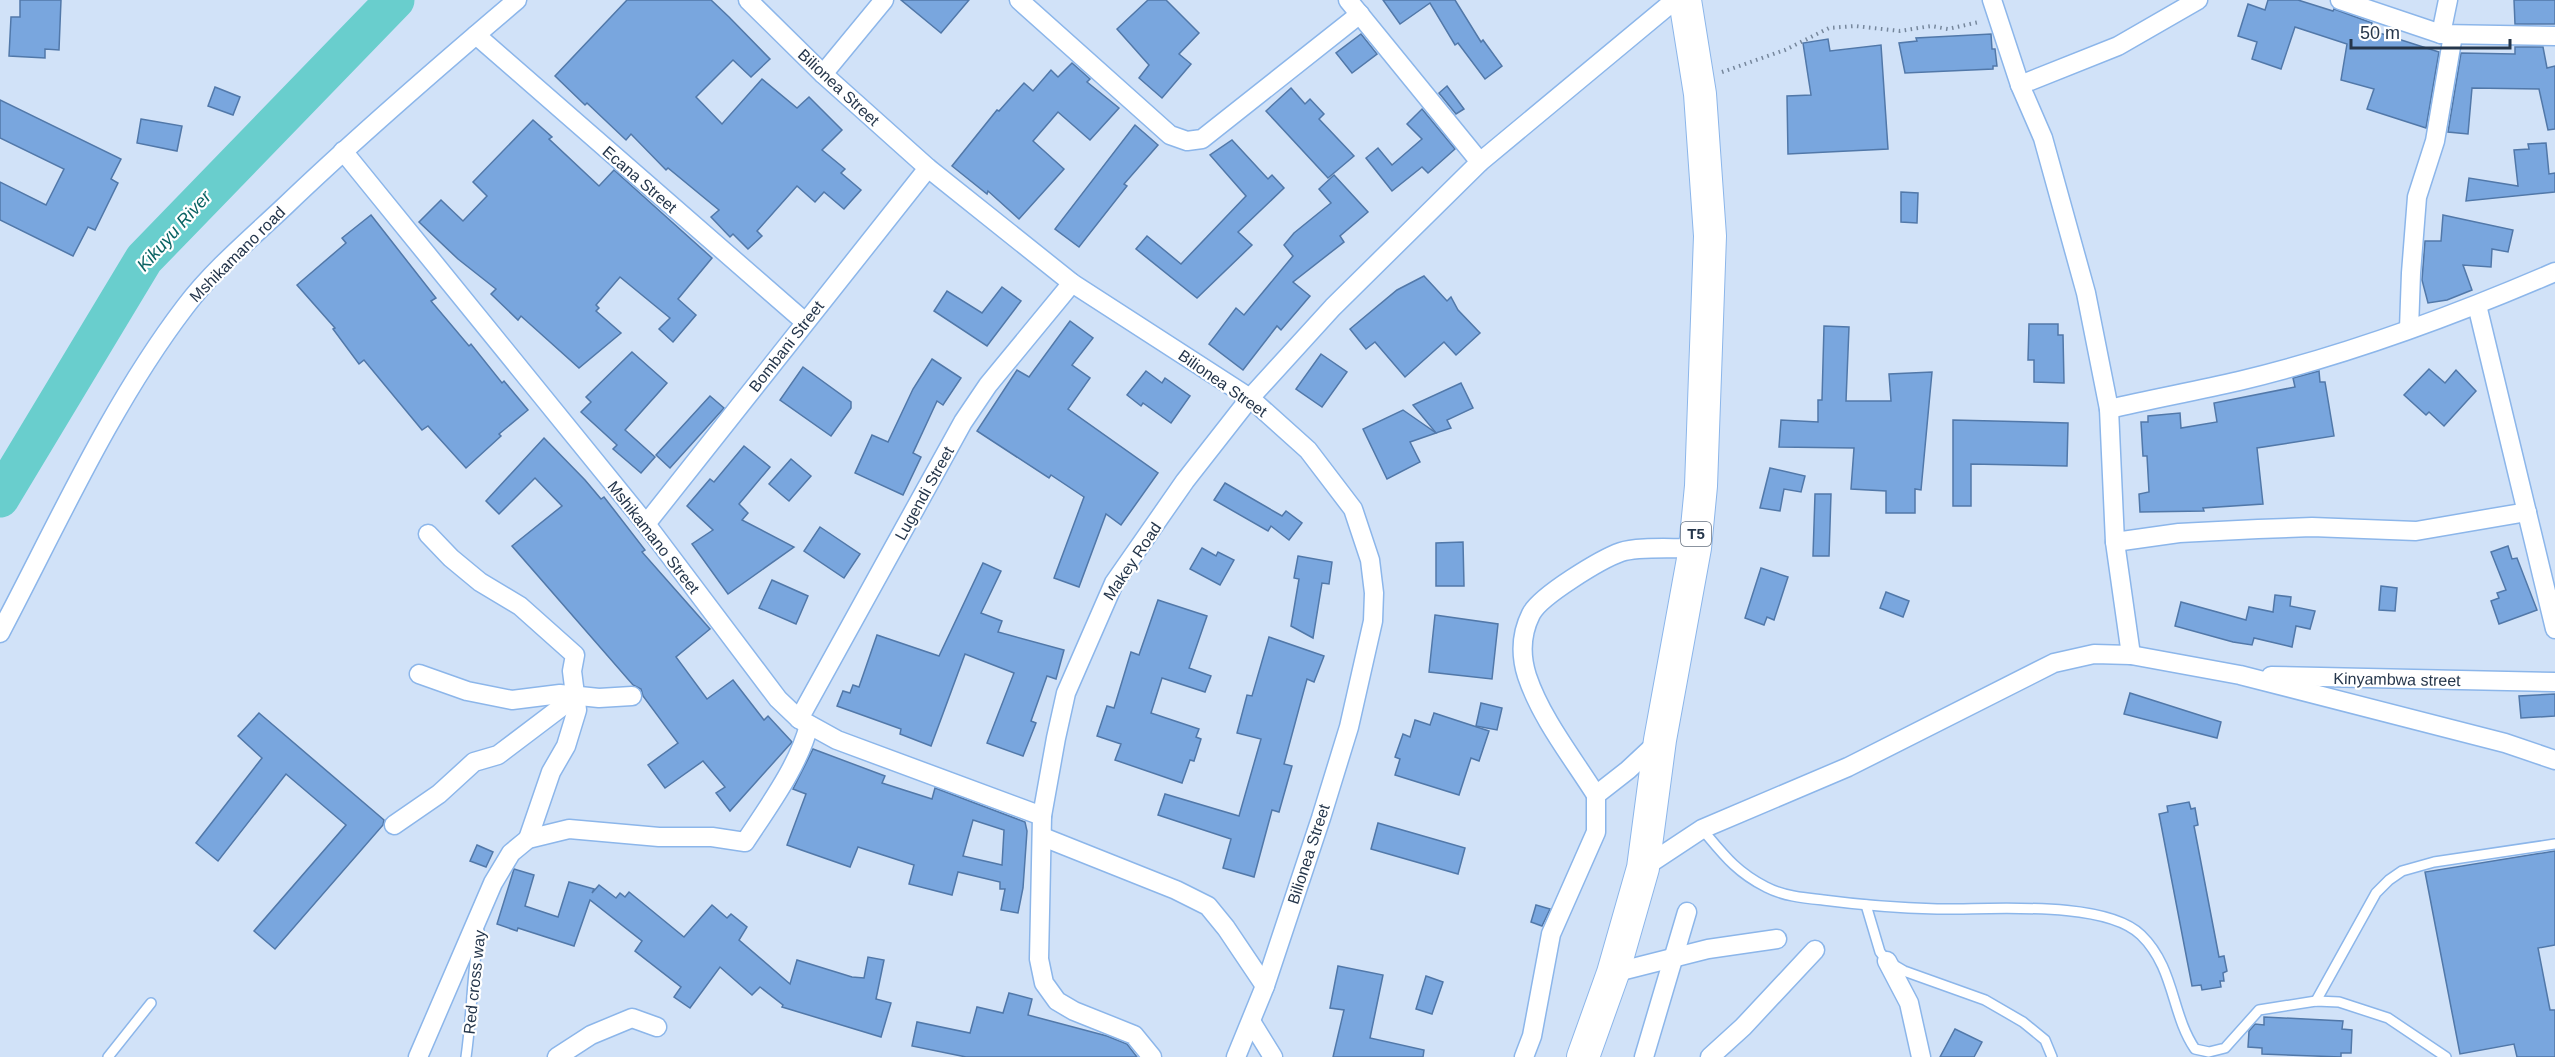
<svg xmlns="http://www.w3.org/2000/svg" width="2555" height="1057" font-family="Arial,sans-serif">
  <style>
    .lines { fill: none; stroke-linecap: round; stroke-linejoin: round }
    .river { stroke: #69cecd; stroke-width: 39 }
    .building { fill: #79a6de; stroke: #5178a9; stroke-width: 1.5; fill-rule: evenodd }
    .lane-casing { stroke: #8cb6ea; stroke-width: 12 }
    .street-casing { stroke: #8cb6ea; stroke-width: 21 }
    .highway-casing { stroke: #8cb6ea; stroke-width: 34 }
    .path { stroke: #76879c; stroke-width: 4; stroke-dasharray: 1.5 4.5; stroke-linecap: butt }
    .lane { stroke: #fff; stroke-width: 9 }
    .street { stroke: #fff; stroke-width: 18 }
    .highway { stroke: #fff; stroke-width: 32 }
    .labels { text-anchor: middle; stroke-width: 4.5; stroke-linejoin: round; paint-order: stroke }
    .shield { fill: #fff; stroke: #667281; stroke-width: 1.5 }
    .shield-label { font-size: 15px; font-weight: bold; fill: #25364b }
    .street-label { font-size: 16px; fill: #25364b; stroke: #fff }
    .water-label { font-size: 18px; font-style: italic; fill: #0a6363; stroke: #fff }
  </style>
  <rect width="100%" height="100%" fill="#d1e2f8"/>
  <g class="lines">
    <polyline class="river" points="0,498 144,259 395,0"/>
  </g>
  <g class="building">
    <polygon points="20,0 61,0 59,50 45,49 45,58 9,56 11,17 20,17"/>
    <polygon points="627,0 711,0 729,17 770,59 751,77 733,60 696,97 722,124 762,79 797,108 809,97 842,130 822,150 845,169 841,173 861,190 844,209 824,192 815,202 797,186 757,231 762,236 748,249 733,234 730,237 711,217 719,210 668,168 666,170 631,134 626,140 587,103 585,105 555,76"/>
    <polygon points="901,0 969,0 941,33"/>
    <polygon points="1148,0 1166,0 1199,33 1179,54 1191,64 1162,98 1139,78 1149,65 1117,29"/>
    <polygon points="1383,0 1455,0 1481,42 1483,40 1502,66 1485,79 1458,43 1455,45 1430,3 1400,24"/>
    <polygon points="2268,0 2298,0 2333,11 2334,9 2372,23 2370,30 2439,52 2426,128 2367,109 2374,89 2341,80 2347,44 2295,27 2281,69 2252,59 2257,42 2238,36 2248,4 2265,10"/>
    <polygon points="2514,0 2555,0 2555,24 2515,24"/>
    <polygon points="1361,34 1377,54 1352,73 1336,53"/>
    <polygon points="1991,34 1992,49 1995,49 1997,66 1993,66 1993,69 1905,73 1899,43 1917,41 1916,38"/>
    <polygon points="1828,39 1830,51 1881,45 1888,149 1788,154 1787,96 1811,95 1803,43"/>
    <polygon points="2515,47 2543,47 2547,68 2555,66 2555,129 2548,130 2539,89 2472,88 2468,134 2448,132 2461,53 2515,54"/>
    <polygon points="1072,63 1090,79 1087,82 1119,108 1090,140 1058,112 1033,141 1064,169 1019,219 988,191 987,194 952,166 997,110 999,111 1024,83 1033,91 1051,70 1058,77"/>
    <polygon points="1447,86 1464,109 1456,114 1439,93"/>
    <polygon points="215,87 240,97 233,115 208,106"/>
    <polygon points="1291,88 1305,104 1310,99 1324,114 1319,119 1354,156 1328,178 1266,111"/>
    <polygon points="0,100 121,159 111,179 118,183 95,230 88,227 73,256 0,220 0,182 46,205 64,169 0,138"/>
    <polygon points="1422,109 1455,149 1428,173 1422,167 1392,191 1366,158 1378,148 1392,165 1422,139 1407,124"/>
    <polygon points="141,119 182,126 177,151 137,143"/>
    <polygon points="533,120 552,137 549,139 599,186 614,170 712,258 678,299 696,315 673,342 659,329 670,318 620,277 596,305 599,308 596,311 621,333 579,368 521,316 518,320 491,294 496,289 458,259 419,222 441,200 463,221 487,196 473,182"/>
    <polygon points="1135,125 1158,145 1124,184 1127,186 1079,247 1055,229"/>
    <polygon points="1232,140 1268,179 1272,175 1284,188 1238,232 1252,245 1197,298 1136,249 1147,236 1181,264 1246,196 1210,155"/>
    <polygon points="2546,143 2549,174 2555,173 2555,192 2466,201 2469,178 2518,186 2514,150 2529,149 2528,144"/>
    <polygon points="1334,175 1368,212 1340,236 1344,242 1293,282 1310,296 1281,330 1277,326 1243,370 1209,344 1236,308 1244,315 1293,256 1284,245 1294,233 1331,203 1319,189"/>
    <polygon points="1901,192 1918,193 1917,223 1901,222"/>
    <polygon points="371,215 436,298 431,301 469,346 471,344 502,383 504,381 528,410 499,434 501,436 466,468 428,426 422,430 364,360 359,364 333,329 335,328 297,285 346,243 342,238"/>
    <polygon points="2443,215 2513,230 2508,252 2492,249 2491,267 2463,265 2472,290 2447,300 2428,303 2422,280 2425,241 2441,241"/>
    <polygon points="1424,276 1447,301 1451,297 1458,310 1480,333 1456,355 1444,342 1405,377 1375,342 1366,349 1350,329 1397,290"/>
    <polygon points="1002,287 1021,301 987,346 934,311 947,291 982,313"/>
    <polygon points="1070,321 1093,338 1072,365 1090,378 1068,409 1158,473 1121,525 1106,514 1079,587 1054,578 1084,497 1051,475 1049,478 977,431 1017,370 1029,377"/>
    <polygon points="2029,324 2058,324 2058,335 2063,335 2064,383 2034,382 2034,360 2028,360"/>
    <polygon points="1824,326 1849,327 1846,401 1891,401 1889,374 1932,372 1921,490 1915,489 1915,513 1886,513 1886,491 1851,489 1854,448 1779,447 1781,420 1818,422 1818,400 1822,400"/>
    <polygon points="632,352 667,383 625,430 655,457 641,473 613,449 617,445 581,412 591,402 586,397"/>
    <polygon points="1321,354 1347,372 1322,407 1296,389"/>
    <polygon points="932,359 961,378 943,405 937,401 913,453 921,457 903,495 855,473 872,435 888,442 913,389"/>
    <polygon points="803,367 851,402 851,408 831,436 780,400"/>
    <polygon points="2429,369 2445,383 2456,370 2476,391 2444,426 2429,412 2426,415 2404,395"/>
    <polygon points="1146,371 1162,383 1165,378 1190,396 1171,423 1143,403 1141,406 1127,395"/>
    <polygon points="2319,371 2320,382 2325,382 2334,436 2257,448 2263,504 2203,508 2204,511 2140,512 2139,494 2149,492 2147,456 2143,456 2141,422 2148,422 2148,416 2180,413 2181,428 2217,422 2214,403 2295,387 2293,378"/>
    <polygon points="1461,383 1473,408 1447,420 1451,428 1436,433 1413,405"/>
    <polygon points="710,396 724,408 670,468 656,455"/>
    <polygon points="1403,410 1436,433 1410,442 1420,462 1387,479 1363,429"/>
    <polygon points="1953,420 2068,423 2067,466 1971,464 1971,506 1953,506"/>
    <polygon points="544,438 585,480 601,499 604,497 645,550 642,552 710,629 676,657 707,699 733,680 764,720 768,716 792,742 730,811 716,793 725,787 703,761 665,788 648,765 678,743 643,696 641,689 633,685 512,546 562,506 535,478 499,514 486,501"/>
    <polygon points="744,446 770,467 739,504 748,513 742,520 794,547 728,594 692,544 713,530 687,506 710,479 714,482"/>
    <polygon points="791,459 811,476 789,501 769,484"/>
    <polygon points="1770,468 1805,476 1801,492 1784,489 1780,511 1760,508"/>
    <polygon points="1225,483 1282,516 1286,511 1302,523 1289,540 1271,526 1268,531 1214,500"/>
    <polygon points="1815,494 1831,494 1829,556 1813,556"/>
    <polygon points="820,527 860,554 844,578 804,551"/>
    <polygon points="1463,542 1464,586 1436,586 1436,543"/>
    <polygon points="2508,546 2512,559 2517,558 2537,610 2499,624 2491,601 2499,598 2497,593 2506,590 2491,552"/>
    <polygon points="1202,548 1216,556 1218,552 1234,560 1220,585 1190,569"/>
    <polygon points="1298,556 1332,562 1329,584 1322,583 1313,638 1291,626 1299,579 1294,578"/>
    <polygon points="983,563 1001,571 981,613 1002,621 998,632 1064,650 1056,679 1047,676 1031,721 1036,723 1023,756 987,743 1014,673 965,654 931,746 900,734 901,729 837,706 843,691 850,693 853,685 859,687 877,635 939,656"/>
    <polygon points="1761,568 1788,577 1774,620 1767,617 1764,625 1745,618"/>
    <polygon points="772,580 808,596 796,624 759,608"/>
    <polygon points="2381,586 2397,588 2395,611 2379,610"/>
    <polygon points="1886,592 1909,601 1903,617 1880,608"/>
    <polygon points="2275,595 2291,597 2290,606 2315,611 2310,629 2296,626 2292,647 2254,638 2252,645 2233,642 2175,626 2181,602 2246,620 2249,607 2273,612"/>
    <polygon points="1158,600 1207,616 1189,668 1211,676 1205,692 1162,678 1151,713 1199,729 1196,737 1201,739 1194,761 1190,760 1182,783 1115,760 1121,744 1097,736 1107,706 1114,708 1131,652 1139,655"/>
    <polygon points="1435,615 1498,624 1492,679 1429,672"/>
    <polygon points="1269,637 1324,656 1314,682 1307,679 1284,764 1292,766 1279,812 1272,810 1254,877 1223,868 1231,839 1158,815 1165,794 1239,816 1261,739 1237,733 1247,695 1252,696"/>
    <polygon points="2130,693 2221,722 2217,738 2124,714"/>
    <polygon points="2555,694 2555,716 2521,718 2519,696"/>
    <polygon points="1481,703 1502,708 1497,730 1476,726"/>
    <polygon points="259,713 384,820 383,825 275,949 254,931 346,825 286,774 218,861 196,843 262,758 238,736"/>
    <polygon points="1434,713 1489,731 1479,761 1471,758 1459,795 1395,775 1400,759 1395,757 1403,734 1410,737 1415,720 1430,725"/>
    <path d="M813 749 885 776 882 783 932 799 935 788 1025 822 1027 831 1023 888 1018 913 1001 910 1005 889H1000V882L958 872 952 895 909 884 914 865 858 847 850 867 787 845 806 794 793 789ZM973 820 1004 830 1002 865 963 856Z"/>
    <polygon points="2189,802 2191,809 2195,808 2198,825 2194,826 2219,957 2224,956 2227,971 2223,973 2224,981 2220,981 2221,987 2202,990 2201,985 2192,986 2159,814 2168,812 2167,806"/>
    <polygon points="1378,823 1465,848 1458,874 1371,849"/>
    <polygon points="477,845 493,852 486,867 470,861"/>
    <polygon points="2555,851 2555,945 2538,948 2550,1010 2555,1010 2555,1057 2517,1057 2514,1044 2460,1054 2425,872"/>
    <polygon points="514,869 534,875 525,906 558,917 569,882 594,889 592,893 599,885 616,898 620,893 625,897 629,892 684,937 712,905 727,918 731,914 747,927 739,940 790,984 797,960 852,977 864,978 868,957 884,960 876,999 891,1003 881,1037 782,1007 783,1005 760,987 752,995 720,967 690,1008 674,997 681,987 635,951 642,941 590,900 574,946 518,928 517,931 497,924"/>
    <polygon points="1536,905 1550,909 1542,926 1531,922"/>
    <polygon points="1338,966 1383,975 1370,1038 1424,1050 1423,1057 1333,1057 1344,1010 1330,1008"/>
    <polygon points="1426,976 1443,982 1432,1014 1416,1009"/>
    <polygon points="1009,993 1032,999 1028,1015 1107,1036 1127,1044 1137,1057 966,1057 912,1046 917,1022 970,1033 977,1007 1003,1013"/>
    <polygon points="2264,1017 2343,1021 2342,1029 2352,1030 2351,1053 2341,1053 2341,1057 2262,1054 2262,1048 2248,1047 2249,1031 2255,1024 2264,1025"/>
    <polygon points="1955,1029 1982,1042 1974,1057 1940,1057"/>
  </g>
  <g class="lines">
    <defs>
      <g id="lane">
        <path d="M1702 829C1723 854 1736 872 1766 887 1783 896 1804 898 1823 900 1861 905 1899 908 1937 909 1988 910 2104 899 2141 935 2175 968 2171 1014 2195 1049L2209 1052 2225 1048 2259 1010 2316 1001 2339 1002 2388 1018 2446 1057"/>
        <polyline points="1866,905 1880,952 1887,961 1904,971 1985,1000 2023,1022 2045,1040 2052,1057"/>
        <polyline points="2316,1001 2376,893 2389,880 2402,871 2434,862 2555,844"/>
        <polyline points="108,1057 151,1003"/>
        <path d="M466 1057C472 1015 472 973 479 931"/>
      </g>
      <g id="street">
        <polyline points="748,0 823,74 928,168 1072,283 1250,398 1308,450 1353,509 1370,560 1374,593 1373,621 1349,727 1321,818 1265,986 1236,1057"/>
        <polyline points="1019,0 1170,135 1187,141 1202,139 1360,14"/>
        <polyline points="1348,0 1480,162"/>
        <polyline points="1992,0 2020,85 2043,138 2086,293 2109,409 2115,542 2131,655"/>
        <polyline points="2340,0 2441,34 2555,36"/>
        <polyline points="2441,34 2448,0"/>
        <polyline points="476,35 805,322"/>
        <polyline points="823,74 884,0"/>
        <polyline points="2020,85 2118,46 2198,0"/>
        <polyline points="343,151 646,524 778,699 799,719 837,740 1042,816"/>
        <polyline points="2477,305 2555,629"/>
        <polyline points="2409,329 2411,273 2417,197 2435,141 2453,35"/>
        <path d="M2109 409C2152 399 2196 391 2239 381 2348 355 2453 316 2555 272"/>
        <polyline points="646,524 928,168"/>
        <polyline points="428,534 451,558 480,582 520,606 575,655 572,671 577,710 566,746 551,772 528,839"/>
        <polyline points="2115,542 2179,533 2258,529 2312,527 2416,531 2527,512"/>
        <path d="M0 633C57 525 111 404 185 307 213 270 250 239 284 207 359 135 438 67 517 0"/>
        <polyline points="419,674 467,691 512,700 560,694 599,698 632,696"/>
        <polyline points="2271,676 2555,682"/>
        <polyline points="799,719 963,422 988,385 1072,283"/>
        <path d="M1596 795C1572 757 1541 718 1527 676 1520 654 1521 634 1531 614 1540 596 1601 559 1621 552 1637 546 1676 549 1695 548"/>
        <polyline points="394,825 439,794 474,762 498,755 576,696"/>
        <polyline points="1043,837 1176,890 1208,906 1226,928 1265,986"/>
        <polyline points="1643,868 1702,829 1848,767 2054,663 2094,654 2131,655 2240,675 2505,743 2555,760"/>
        <polyline points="1887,961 1909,1003 1921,1057"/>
        <polyline points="1613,973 1708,949 1777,939"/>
        <polyline points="1252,1023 1273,1057"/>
        <path d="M418 1057 493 883 511 853 528 839 569 829 659 837H712L745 842C768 807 799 765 809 725"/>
        <polyline points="557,1057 591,1035 632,1018 657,1027"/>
        <polyline points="1152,1057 1134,1035 1074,1011 1057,1001 1044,983 1039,959 1042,816 1056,738 1066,693 1114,583 1185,481 1250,398 1333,307 1480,162 1675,0"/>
        <polyline points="1524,1057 1532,1036 1551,934 1596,832 1596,795 1628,770 1658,742"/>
        <polyline points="1644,1057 1687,912"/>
        <polyline points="1710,1057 1743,1027 1815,950"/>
      </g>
      <polyline id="highway" points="1583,1057 1613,973 1643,868 1660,740 1695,548 1701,486 1710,236 1700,94 1685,0"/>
    </defs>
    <use href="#lane" class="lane-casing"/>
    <use href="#street" class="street-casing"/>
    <use href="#highway" class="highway-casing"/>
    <polyline class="path" points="1722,72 1785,50 1829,28 1855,26 1900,31 1931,26 1948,29 1979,22"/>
    <use href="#lane" class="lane"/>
    <use href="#street" class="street"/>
    <use href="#highway" class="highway"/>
  </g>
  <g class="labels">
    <rect class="shield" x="1681" y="522" width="30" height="24" rx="4.5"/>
    <g class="shield-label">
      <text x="1696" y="539">T5</text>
    </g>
    <g class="street-label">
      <text transform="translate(839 87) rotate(43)" y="6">Bilionea Street</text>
      <text transform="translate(640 179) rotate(41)" y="6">Ecana Street</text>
      <text transform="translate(237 254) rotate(-45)" y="6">Mshikamano road</text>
      <text transform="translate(786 346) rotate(-52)" y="6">Bombani Street</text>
      <text transform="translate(1223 383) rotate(35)" y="6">Bilionea Street</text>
      <text transform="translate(924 493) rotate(-61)" y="6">Lugendi Street</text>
      <text transform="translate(654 537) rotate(52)" y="6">Mshikamano Street</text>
      <text transform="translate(1132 561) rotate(-56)" y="6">Makey Road</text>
      <text transform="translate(2397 679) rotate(1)" y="6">Kinyambwa street</text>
      <text transform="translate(1308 854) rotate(-72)" y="6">Bilionea Street</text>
      <text transform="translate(474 982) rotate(-84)" y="6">Red cross way</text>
    </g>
    <g class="water-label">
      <text transform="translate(174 231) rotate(-48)" y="6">Kikuyu River</text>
    </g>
  </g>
  <path d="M2351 39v9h159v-9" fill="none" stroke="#25364b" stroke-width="3"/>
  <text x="2360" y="39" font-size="18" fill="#25364b" stroke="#ffffff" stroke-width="4.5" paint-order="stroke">50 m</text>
</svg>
